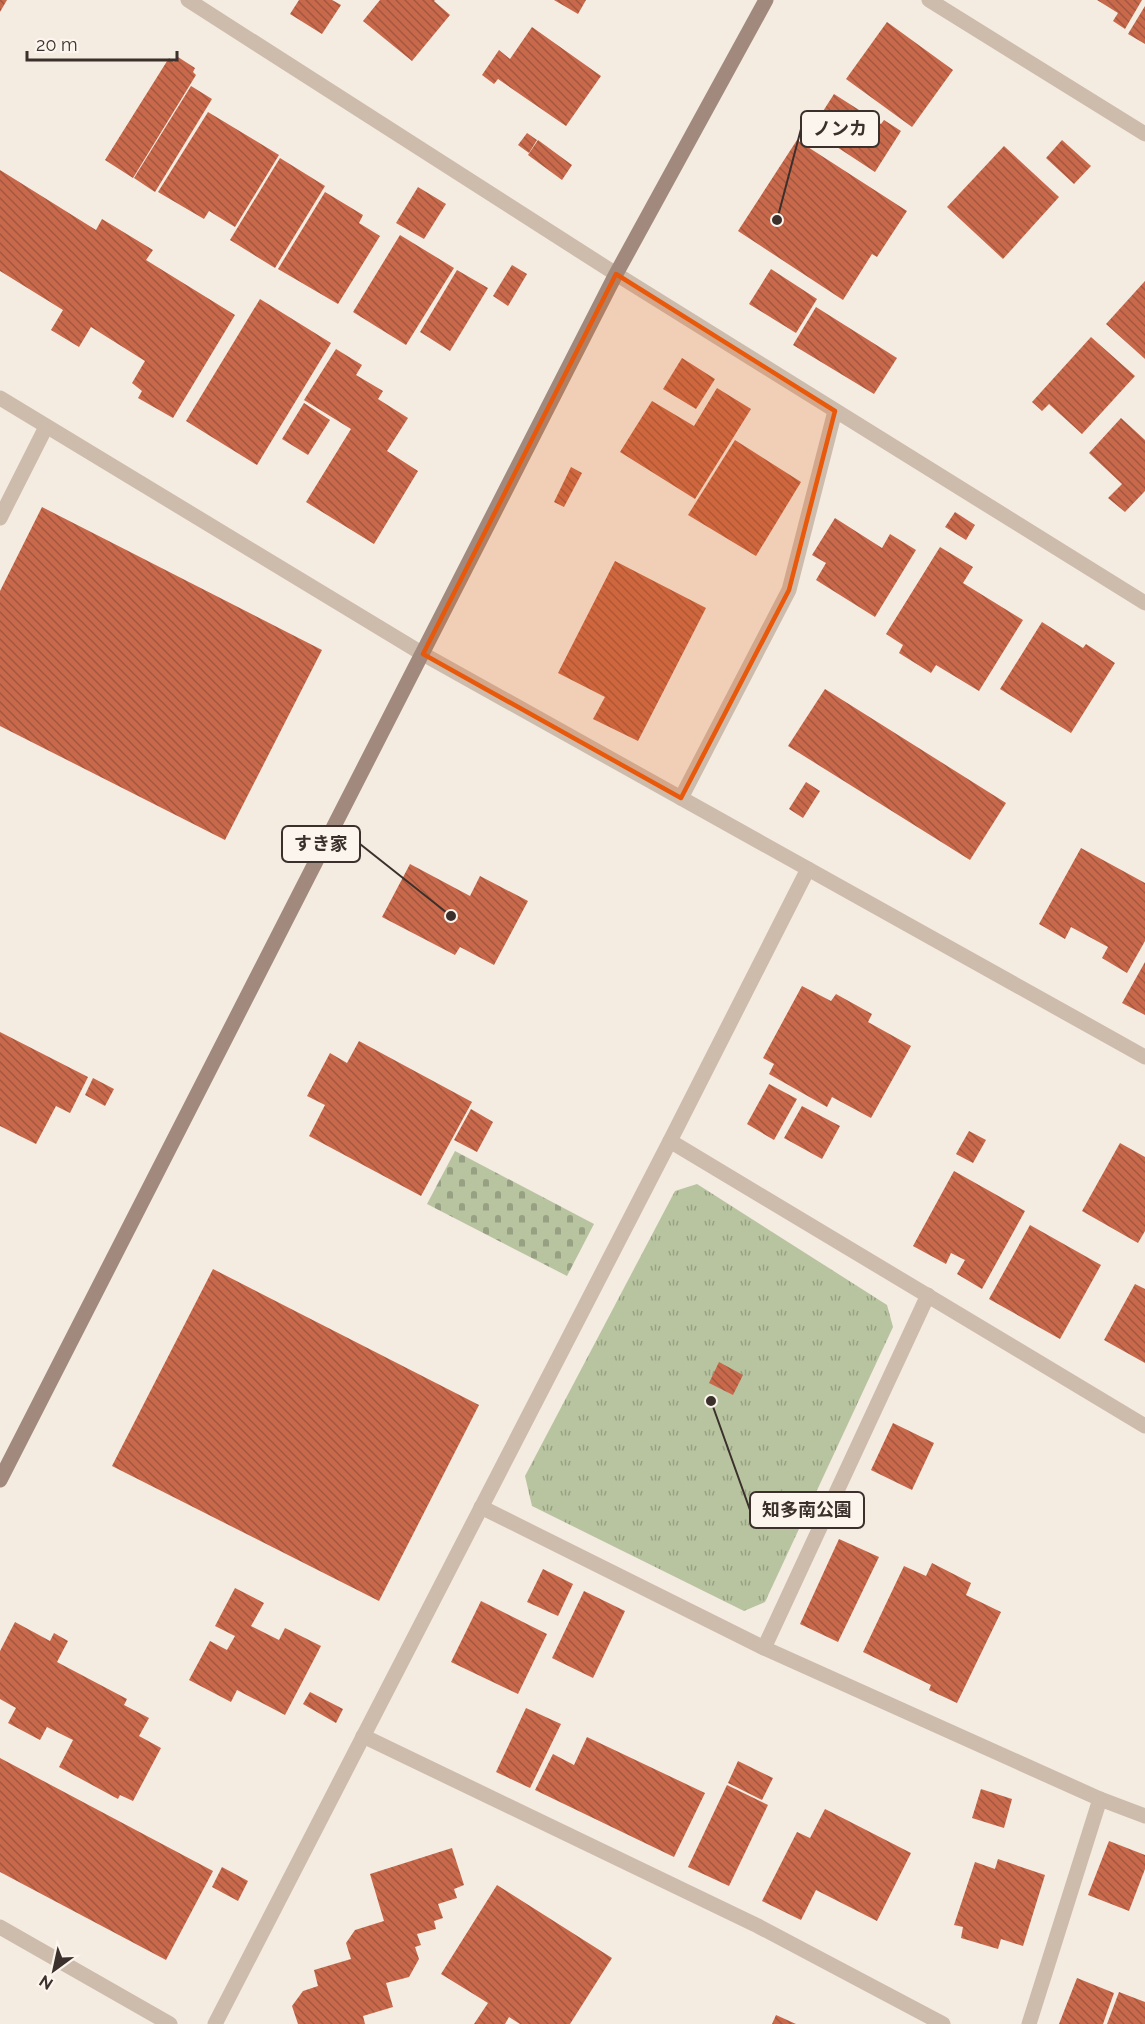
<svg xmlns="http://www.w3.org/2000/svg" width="1145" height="2024" font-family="Raleway,'Noto Sans JP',sans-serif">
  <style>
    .cemetery { fill: url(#cemetery-stones) }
    .park { fill: url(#park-tufts) }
    .building { fill: url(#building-back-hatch) }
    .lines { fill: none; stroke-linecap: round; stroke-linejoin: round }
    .street { stroke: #cdbbac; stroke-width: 15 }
    .secondary { stroke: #a18a7d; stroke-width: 15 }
    .marked { fill: #e8590c; fill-opacity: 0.2; stroke: #e8590c; stroke-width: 4.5; stroke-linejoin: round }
    .leader { fill: none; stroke: #3b302b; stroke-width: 2 }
    .callout-dot { fill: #3b302b; stroke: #fbf5ee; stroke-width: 2 }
    .callout { fill: #fbf5ee; stroke: #3b302b; stroke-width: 2 }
    .callout-label { font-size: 18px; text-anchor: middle; font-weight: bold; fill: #3b302b }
  </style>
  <defs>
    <pattern id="cemetery-stones" width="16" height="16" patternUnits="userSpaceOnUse" patternTransform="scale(1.5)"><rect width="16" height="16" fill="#b8c4a0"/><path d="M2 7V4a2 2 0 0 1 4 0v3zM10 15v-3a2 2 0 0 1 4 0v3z" fill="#97a083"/></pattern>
    <pattern id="park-tufts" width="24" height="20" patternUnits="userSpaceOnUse" patternTransform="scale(1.5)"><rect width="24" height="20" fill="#b8c4a0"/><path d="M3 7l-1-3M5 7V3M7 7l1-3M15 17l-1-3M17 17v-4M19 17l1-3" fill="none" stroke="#97a083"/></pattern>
    <pattern id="building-back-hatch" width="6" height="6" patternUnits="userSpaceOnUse" patternTransform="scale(1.5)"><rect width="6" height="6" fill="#c8694b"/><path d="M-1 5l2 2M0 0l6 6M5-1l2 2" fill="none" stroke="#a4573f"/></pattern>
  </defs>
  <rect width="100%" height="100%" fill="#f4ebe1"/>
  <polygon class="cemetery" points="455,1151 594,1224 567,1276 427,1204"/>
  <polygon class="park" points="697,1184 887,1305 893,1327 765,1602 744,1611 532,1506 525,1476 675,1191"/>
  <g class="building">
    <polygon points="0,0 7,0 0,12"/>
    <polygon points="299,0 332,0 341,5 322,34 290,14"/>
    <polygon points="380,0 435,0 434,1 450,15 412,61 363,21"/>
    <polygon points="554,0 586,0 578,14"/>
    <polygon points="1097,0 1142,0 1125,29 1113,21 1118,13"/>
    <polygon points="1145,6 1145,44 1128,34"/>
    <polygon points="887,22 953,70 912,127 846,79"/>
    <polygon points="532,27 601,76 566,126 498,79 494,84 482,75 499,50 510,59"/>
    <polygon points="178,57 195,68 193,72 196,75 133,178 105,160 169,58 174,62"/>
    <polygon points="191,86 212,99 155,192 134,178"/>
    <polygon points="834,94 881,124 884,120 901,131 875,172 811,130"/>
    <polygon points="208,112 279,155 235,227 209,211 204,219 158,192"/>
    <polygon points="527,133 537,140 529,153 518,145"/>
    <polygon points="538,140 572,165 562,180 528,155"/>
    <polygon points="797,140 907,211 877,257 872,254 843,300 738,231"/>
    <polygon points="1062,140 1091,166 1074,184 1046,158"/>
    <polygon points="1004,146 1059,197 1003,259 947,207"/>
    <polygon points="280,158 325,186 275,268 230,240"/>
    <polygon points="0,170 96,230 102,219 153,250 146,260 235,315 173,418 138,398 142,391 132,383 145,361 91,327 79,347 51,330 63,310 0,271"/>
    <polygon points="418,187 446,204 424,239 396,223"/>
    <polygon points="325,192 363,215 359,223 380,236 338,304 278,269"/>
    <polygon points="400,235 454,268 406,345 353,312"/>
    <polygon points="512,265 527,274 508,306 493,296"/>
    <polygon points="771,269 817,299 796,333 749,304"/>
    <polygon points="457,270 488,288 450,351 420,332"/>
    <polygon points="1145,281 1145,359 1106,324"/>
    <polygon points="260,299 331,343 257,465 186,421"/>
    <polygon points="816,307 897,358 874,394 793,345"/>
    <polygon points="1091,337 1135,376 1082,434 1049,404 1042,411 1032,402"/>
    <polygon points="336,349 362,365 356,375 383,391 378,399 408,418 387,451 418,471 374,544 306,502 351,429 304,400"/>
    <polygon points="682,358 715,379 696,409 663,389"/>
    <polygon points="717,388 751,409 695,499 620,452 652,401 694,426"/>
    <polygon points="304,403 330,420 308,455 282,439"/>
    <polygon points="1121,418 1145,440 1145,491 1125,512 1108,498 1122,484 1089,453"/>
    <polygon points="735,440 801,482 756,556 688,515"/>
    <polygon points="571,467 582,473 564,507 554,502"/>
    <polygon points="42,507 322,650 225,840 0,726 0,591"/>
    <polygon points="955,512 975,525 966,540 945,527"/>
    <polygon points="835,518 882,548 890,534 916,550 875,617 816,580 826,563 812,555"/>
    <polygon points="940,547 973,567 963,583 1023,620 979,691 936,665 931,673 899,653 903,645 886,634"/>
    <polygon points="615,561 706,608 638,741 593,719 605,697 558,673"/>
    <polygon points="1042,622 1083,648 1086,644 1115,663 1071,733 1000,689"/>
    <polygon points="825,689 1006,803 970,860 788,746"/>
    <polygon points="806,782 820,791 803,818 789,809"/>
    <polygon points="1081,848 1145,883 1145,941 1127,973 1102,958 1108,947 1071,927 1065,939 1039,924"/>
    <polygon points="410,864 470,896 480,876 528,901 494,965 460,947 455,955 382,917"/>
    <polygon points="1145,962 1145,1015 1122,1003"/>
    <polygon points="802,986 831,1001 836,994 872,1014 868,1022 911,1046 871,1118 832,1097 827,1107 769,1074 774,1064 763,1058"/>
    <polygon points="0,1032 88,1077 70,1113 56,1106 36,1144 0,1126"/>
    <polygon points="359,1041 472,1102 421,1196 309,1136 325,1105 307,1096 330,1053 347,1063"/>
    <polygon points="93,1078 114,1089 105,1106 85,1095"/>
    <polygon points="769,1084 797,1099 774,1140 747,1124"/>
    <polygon points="802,1106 840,1126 822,1159 784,1138"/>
    <polygon points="471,1109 493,1122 477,1152 454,1140"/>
    <polygon points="969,1131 986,1140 973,1163 956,1154"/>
    <polygon points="1120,1143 1145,1157 1145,1231 1138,1243 1082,1211"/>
    <polygon points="954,1171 1025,1211 982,1289 957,1274 965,1260 951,1253 946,1264 913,1246"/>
    <polygon points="1030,1225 1101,1265 1060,1339 989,1299"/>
    <polygon points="213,1269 479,1405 379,1601 112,1466"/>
    <polygon points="1135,1284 1145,1289 1145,1363 1104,1340"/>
    <polygon points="719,1362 743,1375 733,1395 709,1383"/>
    <polygon points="893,1423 934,1443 912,1490 871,1470"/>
    <polygon points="839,1539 879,1557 838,1642 800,1624"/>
    <polygon points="932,1563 971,1583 966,1595 1001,1612 957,1703 929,1690 931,1685 863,1652 904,1566 926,1576"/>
    <polygon points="543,1569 573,1584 558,1616 527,1602"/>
    <polygon points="235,1588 264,1603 251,1626 279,1640 285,1628 321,1646 285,1715 237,1690 231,1702 189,1680 210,1641 227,1650 235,1636 215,1626"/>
    <polygon points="584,1591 625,1611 593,1678 552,1658"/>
    <polygon points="481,1601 547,1634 518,1694 451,1662"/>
    <polygon points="15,1622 50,1641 54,1633 68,1641 57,1662 127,1699 124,1705 149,1718 139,1736 161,1748 133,1801 120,1795 118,1799 59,1767 73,1740 47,1727 40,1740 8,1723 16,1708 0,1699 0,1651"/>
    <polygon points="310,1692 343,1709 336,1723 303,1704"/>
    <polygon points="526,1708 561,1724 530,1788 496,1772"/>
    <polygon points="587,1737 705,1793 674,1857 535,1790 553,1754 574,1765"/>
    <polygon points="0,1758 213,1871 166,1960 0,1872"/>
    <polygon points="738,1761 773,1778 762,1800 728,1783"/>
    <polygon points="727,1785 768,1805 729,1886 688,1867"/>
    <polygon points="981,1789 1012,1799 1004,1828 972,1818"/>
    <polygon points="825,1809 911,1853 877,1921 816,1890 801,1920 762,1901 797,1832 810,1838"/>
    <polygon points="1109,1841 1145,1855 1145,1869 1129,1911 1088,1895"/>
    <polygon points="452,1848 464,1885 454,1889 457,1898 438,1904 443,1918 434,1921 436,1929 417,1934 421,1945 415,1947 419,1959 409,1977 386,1983 393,2007 363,2016 365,2024 298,2024 292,2006 303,1991 318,1986 314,1970 351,1959 346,1943 355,1930 384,1921 370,1874"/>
    <polygon points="998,1859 1045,1875 1023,1946 1001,1939 998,1949 961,1938 963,1927 954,1925 975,1862 995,1869"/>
    <polygon points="222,1867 248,1881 238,1901 212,1887"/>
    <polygon points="497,1885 612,1958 570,2024 520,2024 509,2017 505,2024 474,2024 488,2003 441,1974"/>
    <polygon points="1077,1978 1114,1993 1103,2024 1059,2024"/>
    <polygon points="1119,1992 1145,2002 1145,2024 1107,2024"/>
    <polygon points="776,2015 796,2024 772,2024"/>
  </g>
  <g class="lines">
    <g class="street">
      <polyline points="188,0 616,274 1145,603"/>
      <polyline points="929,0 1145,134"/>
      <polyline points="0,398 423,654 1145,1057"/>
      <polyline points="0,518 46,427"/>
      <polyline points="681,798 789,590 835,411"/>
      <polyline points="670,1141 1145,1426"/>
      <polyline points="481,1507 764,1648 1100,1799 1145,1816"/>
      <polyline points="764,1648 928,1295"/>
      <polyline points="363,1736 758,1926 943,2024"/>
      <polyline points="0,1927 170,2024"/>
      <polyline points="215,2024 670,1141 808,869"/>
      <polyline points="1029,2024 1100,1799"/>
    </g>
    <polyline class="secondary" points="0,1480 616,274 766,0"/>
  </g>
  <path class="marked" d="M616 274 835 411 789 590 681 798 423 654Z"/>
  <path class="leader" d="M777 220L801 129M451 916L360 844M711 1401L750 1510"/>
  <g class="callout-dot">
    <circle cx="777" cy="220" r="6"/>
    <circle cx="451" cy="916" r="6"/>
    <circle cx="711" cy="1401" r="6"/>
  </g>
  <g class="callout">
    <rect x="801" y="111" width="78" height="36" rx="6"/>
    <rect x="282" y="826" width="78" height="36" rx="6"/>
    <rect x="750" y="1492" width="114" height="36" rx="6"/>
  </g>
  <g class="callout-label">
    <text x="840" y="135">ノンカ</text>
    <text x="321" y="850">すき家</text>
    <text x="807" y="1516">知多南公園</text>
  </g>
  <g transform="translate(54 1970) rotate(213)" stroke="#fbf5ee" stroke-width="4.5" paint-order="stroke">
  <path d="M0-4.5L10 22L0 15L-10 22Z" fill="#3b302b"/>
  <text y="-9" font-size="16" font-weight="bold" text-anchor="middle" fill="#3b302b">N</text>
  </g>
  <path d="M27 51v9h150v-9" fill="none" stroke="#3b302b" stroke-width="3"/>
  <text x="36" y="51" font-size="18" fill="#3b302b" stroke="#fbf5ee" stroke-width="4.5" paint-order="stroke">20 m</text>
</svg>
